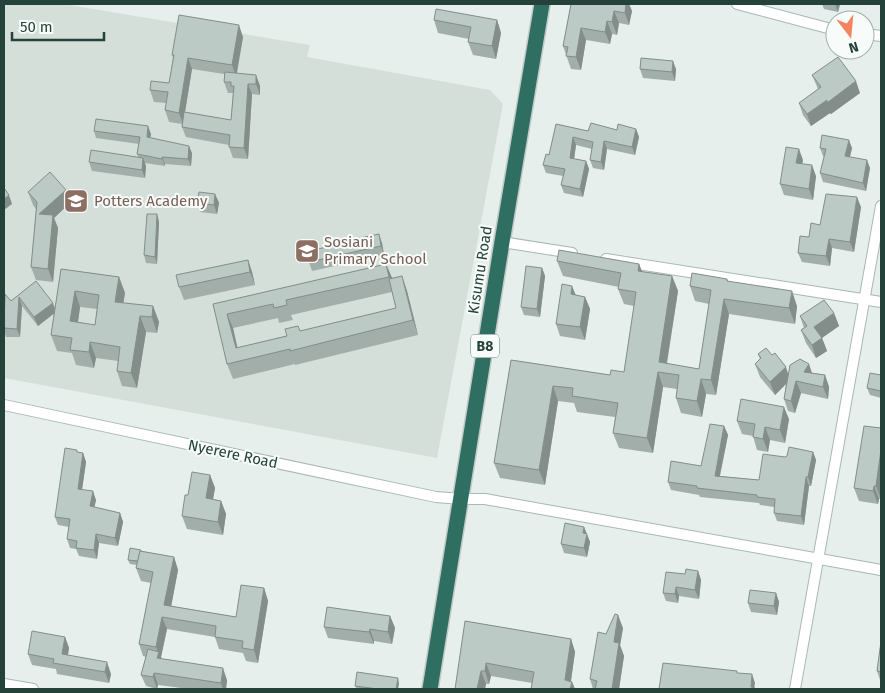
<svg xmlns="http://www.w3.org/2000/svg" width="885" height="693" font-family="'Fira Sans',sans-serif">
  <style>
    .built { fill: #d4dfda }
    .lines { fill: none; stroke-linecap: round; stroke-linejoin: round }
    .street-casing { stroke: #a8b8b2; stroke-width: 12 }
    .highway-casing { stroke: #c2cac8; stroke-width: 18 }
    .street { stroke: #fff; stroke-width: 10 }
    .highway { stroke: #2f6f62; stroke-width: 15 }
    .wall { fill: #a1aea9; fill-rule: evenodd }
    .shaded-wall { fill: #838d89 }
    .building { fill: #bbcac4; stroke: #838d89; fill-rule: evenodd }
    .labels { text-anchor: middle; stroke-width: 4; stroke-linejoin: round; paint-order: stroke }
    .shield { fill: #f7fbf9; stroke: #637a73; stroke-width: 1 }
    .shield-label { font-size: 14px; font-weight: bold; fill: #24423a }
    .education-label { font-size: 15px; fill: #785e54; stroke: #f7fbf9; text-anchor: start }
    .street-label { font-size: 15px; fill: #24423a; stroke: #f7fbf9 }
  </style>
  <rect width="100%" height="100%" fill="#e6efeb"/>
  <polygon class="built" points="4,4 63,4 310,45 307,57 490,90 503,104 437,458 4,378"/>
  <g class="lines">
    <defs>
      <g id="street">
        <polyline points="737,4 835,30"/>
        <polyline points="865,34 881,36"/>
        <polyline points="502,242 572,253"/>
        <polyline points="606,259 881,302"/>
        <polyline points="4,405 436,497 462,499 485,499 881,570"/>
        <polyline points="4,684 33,689"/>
        <polyline points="795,689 881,206"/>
      </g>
      <polyline id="highway" points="430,689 502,242 542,4"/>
    </defs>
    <use href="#street" class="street-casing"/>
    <use href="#highway" class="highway-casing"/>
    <use href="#street" class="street"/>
    <use href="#highway" class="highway"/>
  </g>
  <g class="wall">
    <polygon points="571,4 629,4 632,11 629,25 619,23 617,35 612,34 610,44 586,40 581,70 571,69 563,46"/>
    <polygon points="822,4 840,4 838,12 824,9"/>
    <polygon points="434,20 497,20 501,33 496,59 473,55 468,42 469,39 438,33"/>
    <path d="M243 37 237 74 256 75 260 86V95L252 94 248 159 233 158 229 147V145L186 137 182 127V124L169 122 165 110 166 103 154 102 150 90 169 83 173 58 172 55ZM192 69 224 74V82L228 93H233L231 120 185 112Z"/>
    <polygon points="640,69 676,69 675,81 643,78"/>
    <polygon points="812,75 860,93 831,114 830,113 811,126 803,115 799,103 818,89"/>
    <polygon points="556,124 588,131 636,129 639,137 635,155 607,149 604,170 593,168 590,160 592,149 576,145 574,159 586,161 589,169 583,197 564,193 561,185 563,176 546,173 543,165 549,155"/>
    <polygon points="94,131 151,134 150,138 192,153 191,166 165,164 165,166 145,163 146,166 145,178 92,171 89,162 138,157 137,154 139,144 96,138"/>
    <polygon points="820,148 852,148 850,157 870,168 866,191 823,182 820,173 824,157 823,156"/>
    <polygon points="803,160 802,164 816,176 813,200 784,195 780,184"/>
    <polygon points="66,190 71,202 54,218 58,228 53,282 36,280 31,267 36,209 33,205 28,192"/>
    <polygon points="215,194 219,203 217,214 200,212 197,203"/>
    <polygon points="861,207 854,252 832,248 830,266 802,262 798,253 809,237 820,225"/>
    <polygon points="157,214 159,222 157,264 146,263 144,255"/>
    <polygon points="382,243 384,255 312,271 309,262"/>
    <polygon points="248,260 252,272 255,285 184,300 179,287"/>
    <polygon points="557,261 639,264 642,272 672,276 678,291 667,364 699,369 709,304 695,301 690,286 727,279 728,281 797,306 795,324 729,314 716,395 706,394 702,417 681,413 676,398 677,389 663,387 653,453 619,448 613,433 615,417 577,412 574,403 558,401 545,485 500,478 494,463 511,360 610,375 624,372 634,306 624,304 618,289 619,287 563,276"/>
    <path d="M386 264 392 278 402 276 407 291 418 335 295 365V364L233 379 227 364 213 304ZM392 292 396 308 237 348 233 328 278 318 279 323 293 320 291 315Z"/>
    <polygon points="542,268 545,276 540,317 524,315 521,307"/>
    <path d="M61 269 119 277 125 293 123 303 153 306 159 322 157 333 146 332 137 388 122 386 117 371 118 361 96 358 94 368 76 365 72 353 57 351 51 335 54 313 38 326 22 306 20 337H6L4 331 5 295 11 301 36 281 55 308ZM80 307 97 309 95 325 78 322Z"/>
    <polygon points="575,295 585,297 590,309 585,340 560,336 556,324"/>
    <polygon points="834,313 839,326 822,338 827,351 816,358 806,343 801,330 804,328 800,316"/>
    <polygon points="758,354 772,355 788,375 812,373 825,375 829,387 828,399 801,393 795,413 788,411 784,399 786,384 775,395 760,377 755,364 760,359"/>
    <polygon points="881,375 881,398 870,395 867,388"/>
    <polygon points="789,419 785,443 770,440 768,452 757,450 753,436 742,434 737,421"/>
    <polygon points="724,426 728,435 720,476 759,480 785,457 813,452 816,460 811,486 809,486 804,525 777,521 774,513 774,507 760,505 759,503 700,497 699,495 671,490 668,482 701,466"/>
    <polygon points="881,428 881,499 879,499 878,504 859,501 854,488"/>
    <polygon points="78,453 83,453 86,462 82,489 96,500 94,507 120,513 123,522 118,546 99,543 97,559 79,556 76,549 70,548 67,539 69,527 58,525 55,517"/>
    <polygon points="210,475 215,488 213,499 221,501 226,514 223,535 187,529 182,516 188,495"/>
    <polygon points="584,527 590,542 587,557 564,553 561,544"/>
    <polygon points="141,550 141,551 174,557 178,570 171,606 236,617 264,588 268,601 258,663 246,661 243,653 219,649 215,637 167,629 161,657 162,659 227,680 226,689 189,689 158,685 157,689 146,686 141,675 146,657 143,656 139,644 151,583 141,581 136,568 137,565 130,564 128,560"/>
    <polygon points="698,571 701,580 699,599 679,596 678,603 666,601 663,593 685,574"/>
    <polygon points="776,593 779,602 777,615 751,612 748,603"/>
    <polygon points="390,616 395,628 392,644 374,641 374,644 328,638 324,627"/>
    <polygon points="465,621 571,639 575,652 571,681 572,682 575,689 531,689 532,683 491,676 489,684 486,684 485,689"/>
    <polygon points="623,628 620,646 624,656 619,689 593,689 590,679 606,634"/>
    <polygon points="65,637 69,648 68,655 111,674 109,683 57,674 56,669 32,665 28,654"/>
    <polygon points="881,641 881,683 877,671"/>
    <polygon points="399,683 398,689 357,689 355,686"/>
  </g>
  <g class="shaded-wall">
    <polygon points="626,4 629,4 632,11 629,25 625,13"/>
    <polygon points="835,4 840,4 838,12"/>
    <polygon points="614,11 619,23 617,35 612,22"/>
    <polygon points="497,20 501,33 496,59 492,46"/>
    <polygon points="607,21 612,34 610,44 605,32"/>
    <polygon points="239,25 243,37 236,76 232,65"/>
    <polygon points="581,28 586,40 581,70 576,57"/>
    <polygon points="188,58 192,69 183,124 179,113"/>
    <polygon points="673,61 676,69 675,81 672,72"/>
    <polygon points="256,75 260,86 260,95 256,84"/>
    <polygon points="856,81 860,93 831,114 830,113 811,126 807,114"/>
    <polygon points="248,84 252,94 248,159 244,148"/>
    <polygon points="148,126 151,134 149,144 147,137"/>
    <polygon points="636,129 639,137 635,155 632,147"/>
    <polygon points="573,137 576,145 573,166 570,158"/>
    <polygon points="849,140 852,148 848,164 845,156"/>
    <polygon points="604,141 607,149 604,170 601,162"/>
    <polygon points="189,146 192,153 191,166 188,159"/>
    <polygon points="799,149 803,160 800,175 796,163"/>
    <polygon points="162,157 165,164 165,166 162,159"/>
    <polygon points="143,158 146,166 145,178 142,170"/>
    <polygon points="867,160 870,168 866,191 863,183"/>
    <polygon points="586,161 589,169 583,197 580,189"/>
    <polygon points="812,165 816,176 813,200 809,189"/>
    <polygon points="66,190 71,202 54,218 58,228 53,282 48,269 39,214"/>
    <polygon points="215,194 219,203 217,214 214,205"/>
    <polygon points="9,195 12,204 4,210 4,199"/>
    <polygon points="857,197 861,207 854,252 850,242"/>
    <polygon points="157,214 159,222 157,264 155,257"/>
    <polygon points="4,220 5,224 4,239"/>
    <polygon points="379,234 382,243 384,255 381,246"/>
    <polygon points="829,239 832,248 830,266 826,256"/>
    <polygon points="248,260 252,272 255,285 250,272"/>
    <polygon points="386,264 392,278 394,291 389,277"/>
    <polygon points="639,264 645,279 638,271"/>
    <polygon points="542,268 545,276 540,317 537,309"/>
    <polygon points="402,276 407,291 418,335 413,320"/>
    <polygon points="672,276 678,291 665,373 659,362"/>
    <polygon points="119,277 125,293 121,318 115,302"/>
    <polygon points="572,286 577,298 571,294"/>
    <polygon points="75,291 80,307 76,336 70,321"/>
    <polygon points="792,291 797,306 795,324 789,308"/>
    <polygon points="19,297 22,306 20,337 17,329"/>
    <polygon points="585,297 590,309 585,340 580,327"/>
    <polygon points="724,299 729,314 716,395 711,380"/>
    <polygon points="53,303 56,312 38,326 34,317"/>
    <polygon points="153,306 159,322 157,333 152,317"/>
    <polygon points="834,313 839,326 819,340 814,327"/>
    <polygon points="227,314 233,328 241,363 236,348"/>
    <polygon points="140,316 146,332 137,388 131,373"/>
    <polygon points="822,338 827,351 816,358 812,345"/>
    <polygon points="90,342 96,358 94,368 89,352"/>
    <polygon points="809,364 813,376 804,372"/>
    <polygon points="786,367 790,380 775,395 770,382"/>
    <polygon points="658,372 663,387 653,453 647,438"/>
    <polygon points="825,375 829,387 828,399 823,387"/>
    <polygon points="701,379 706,394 702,417 697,401"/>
    <polygon points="796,381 801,393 795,413 791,401"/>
    <polygon points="553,386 558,401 545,485 539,470"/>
    <polygon points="784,407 789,419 785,443 780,430"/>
    <polygon points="724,426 728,435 718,484 715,476"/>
    <polygon points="765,427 770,440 768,452 763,439"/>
    <polygon points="881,450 881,499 876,486"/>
    <polygon points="813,452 816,460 811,486 808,477"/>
    <polygon points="83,453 86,462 81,497 78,489"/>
    <polygon points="210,475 215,488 211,511 206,498"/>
    <polygon points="806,477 809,486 804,525 801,516"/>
    <polygon points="874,486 879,499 878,504 873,491"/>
    <polygon points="93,491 96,500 93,515 90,506"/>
    <polygon points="221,501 226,514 223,535 218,522"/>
    <polygon points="120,513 123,522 118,546 115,538"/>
    <polygon points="584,527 590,542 587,557 584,548 583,533"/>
    <polygon points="96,534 99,543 97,559 94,550"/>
    <polygon points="174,557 178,570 169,618 164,605"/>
    <polygon points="698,571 701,580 699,599 695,590"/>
    <polygon points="676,587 679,596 678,603 675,594"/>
    <polygon points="264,588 268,601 258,663 254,650"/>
    <polygon points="776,593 779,602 777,615 774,606"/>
    <polygon points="618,615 623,628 620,645 624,656 619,689 612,689 614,642"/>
    <polygon points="390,616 395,628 392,644 388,632"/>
    <polygon points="162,617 167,629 161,657 163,663 157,658 158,653 156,647"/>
    <polygon points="370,629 374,641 374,644 369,632"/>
    <polygon points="65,637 69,648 66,665 62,654"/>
    <polygon points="571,639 575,652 570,687 572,682 575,689 568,689 565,680"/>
    <polygon points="107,662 111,674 109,683 105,672"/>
    <polygon points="486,663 491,676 489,684 485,671"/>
    <polygon points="223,668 227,680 226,689 223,689 221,683"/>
    <polygon points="481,671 486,684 485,689 477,689"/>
    <polygon points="154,673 158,685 157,689 153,677"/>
    <polygon points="752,674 755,683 754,689 751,687"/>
    <polygon points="398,678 399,683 398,689 396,689"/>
  </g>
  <g class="building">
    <polygon points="571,4 626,4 625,13 614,11 612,22 607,21 605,32 581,28 576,57 566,56 568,47 563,46"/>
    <polygon points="436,9 497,20 492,46 468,42 471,27 434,20"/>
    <polygon points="179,15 239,25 232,65 188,58 179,113 165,110 168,92 150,90 151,81 169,83 174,55 172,55"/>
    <polygon points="838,57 856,81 827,103 827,100 807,114 799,103 821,87 812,75"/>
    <polygon points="641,58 673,61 672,72 640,69"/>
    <polygon points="225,72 256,75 256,84 248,84 244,148 229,147 230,135 182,127 184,112 231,120 234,86 231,86 231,82 224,82"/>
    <polygon points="96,119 148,126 147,137 189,146 188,159 162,157 162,159 137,154 140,137 94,131"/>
    <polygon points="591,123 617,130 618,124 636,129 632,147 604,141 601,162 590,160 593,142 573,137 570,158 586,161 580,189 561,185 565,169 543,165 546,154 549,155 556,124 588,131"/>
    <polygon points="822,135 849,140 845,156 867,160 863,183 820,173 826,149 820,148"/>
    <polygon points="786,147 799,149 796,163 812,165 809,189 780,184"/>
    <polygon points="91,150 143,158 142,170 89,162"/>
    <polygon points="50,172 66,190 39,214 53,215 48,269 31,267 37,202 28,192"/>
    <polygon points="4,188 9,195 4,199"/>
    <polygon points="199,192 215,194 214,205 197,203"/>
    <polygon points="826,194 857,197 850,242 829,239 826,256 798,253 800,236 809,237 811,223 820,225"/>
    <polygon points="147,214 157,214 155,257 144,255"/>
    <polygon points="379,234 381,246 309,262 307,251 343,244 342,242"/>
    <polygon points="559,250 639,264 638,271 672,276 659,362 699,369 711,290 690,286 692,273 727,279 727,281 792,291 789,308 724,299 711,380 701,379 697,401 676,398 679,375 658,372 647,438 613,433 618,403 572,396 573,388 553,386 539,470 494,463 511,360 610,375 611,370 624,372 636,292 618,289 621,273 557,261"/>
    <polygon points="248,260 250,272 179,287 176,275"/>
    <polygon points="386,264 389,277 286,300 287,305 274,308 273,304 227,314 236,348 287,336 285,329 298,326 300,331 396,308 389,279 402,276 413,320 290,351 290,349 227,364 213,304"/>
    <polygon points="526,266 542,268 537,309 521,307"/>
    <path d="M61 269 119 277 115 302 153 306 152 317 140 316 131 373 117 371 120 347 90 342 89 352 70 350 72 338 51 335ZM75 291 99 295 95 325 70 321Z"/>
    <polygon points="36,281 53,303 34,317 19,297 17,329 4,328 5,294 11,301"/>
    <polygon points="562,284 572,286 571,294 585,297 580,327 556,324"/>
    <polygon points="824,300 834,313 814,327 822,338 812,345 801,330 807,326 800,316"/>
    <polygon points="766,348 772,355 775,353 786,367 770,382 755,364 761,358 758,354"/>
    <polygon points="800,359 809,364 804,372 825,375 823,387 796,381 791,401 784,399 790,365"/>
    <polygon points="870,373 881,375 881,391 867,388"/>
    <polygon points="741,399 784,407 780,430 765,427 763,439 753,437 755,424 737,421"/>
    <polygon points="710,424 724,426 715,476 759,480 763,454 785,457 787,456 789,447 813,452 808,477 806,477 801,516 774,513 775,499 757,497 757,495 697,488 697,486 668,482 671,461 701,466"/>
    <polygon points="864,426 881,428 881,450 876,486 874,486 873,491 854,488"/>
    <polygon points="65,448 77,450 77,452 83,453 78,489 93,491 90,506 120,513 115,538 96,534 94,550 76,548 77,541 67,539 70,519 55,517"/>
    <polygon points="192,472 210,475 206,498 221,501 218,522 182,516 185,495 188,495"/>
    <polygon points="565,523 584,527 583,533 587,534 584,548 561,544"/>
    <polygon points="130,548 141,550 141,551 140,551 138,561 128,560"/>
    <polygon points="140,551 174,557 164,605 236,617 241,585 264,588 254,650 242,648 243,641 215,637 216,626 162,617 156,647 139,644 153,572 136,568"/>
    <polygon points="686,569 698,571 695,590 676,587 675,594 663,593 666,572 685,574"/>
    <polygon points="750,590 776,593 774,606 748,603"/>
    <polygon points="327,607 390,616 388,632 370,629 369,632 324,627"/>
    <polygon points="615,614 618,615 614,642 619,643 612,689 595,689 597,681 590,679 598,632 606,634"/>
    <polygon points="465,621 571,639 565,680 572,682 570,689 531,689 534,672 486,663 485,671 481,671 477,689 455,689"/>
    <polygon points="32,631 65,637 62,654 107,662 105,672 53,663 54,659 28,654"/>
    <polygon points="881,641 881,672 877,671"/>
    <polygon points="148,649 159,652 157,658 223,668 221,683 154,673 153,677 141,675"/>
    <polygon points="663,663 737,671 737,673 752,674 751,687 755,688 755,689 659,689"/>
    <polygon points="357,672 398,678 396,689 378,689 355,686"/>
  </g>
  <defs>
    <symbol id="school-square" viewBox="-11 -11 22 22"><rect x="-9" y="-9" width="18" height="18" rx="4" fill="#8d6e63" stroke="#f7fbf9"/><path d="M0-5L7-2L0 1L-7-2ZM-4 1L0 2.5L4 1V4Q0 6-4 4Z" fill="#fff"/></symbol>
  </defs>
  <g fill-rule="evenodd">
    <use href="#school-square" x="62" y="187" width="28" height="28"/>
    <use href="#school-square" x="293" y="237" width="28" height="28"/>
  </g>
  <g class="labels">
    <rect class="shield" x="471" y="334.5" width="28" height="23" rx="4"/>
    <g class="shield-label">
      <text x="485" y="351">B8</text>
    </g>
    <g class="education-label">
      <text x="94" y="206">Potters Academy</text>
      <text x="324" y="247">Sosiani<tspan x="324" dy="17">Primary School</tspan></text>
    </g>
    <g class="street-label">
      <text transform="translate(480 270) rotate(-81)" y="5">Kisumu Road</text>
      <text transform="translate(233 454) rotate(12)" y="5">Nyerere Road</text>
    </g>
  </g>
  <rect width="885" height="693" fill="none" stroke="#24423a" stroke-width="10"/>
  <g transform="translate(850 35) rotate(164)"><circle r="24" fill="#f7fbf9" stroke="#a3b1ad"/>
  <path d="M0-4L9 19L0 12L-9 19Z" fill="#f4845f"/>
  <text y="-8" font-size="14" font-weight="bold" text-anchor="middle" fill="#24423a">N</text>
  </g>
  <path d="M12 32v8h92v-8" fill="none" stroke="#24423a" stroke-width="2.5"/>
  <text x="20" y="32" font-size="15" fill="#24423a" stroke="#f7fbf9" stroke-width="4" paint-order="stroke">50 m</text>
</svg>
